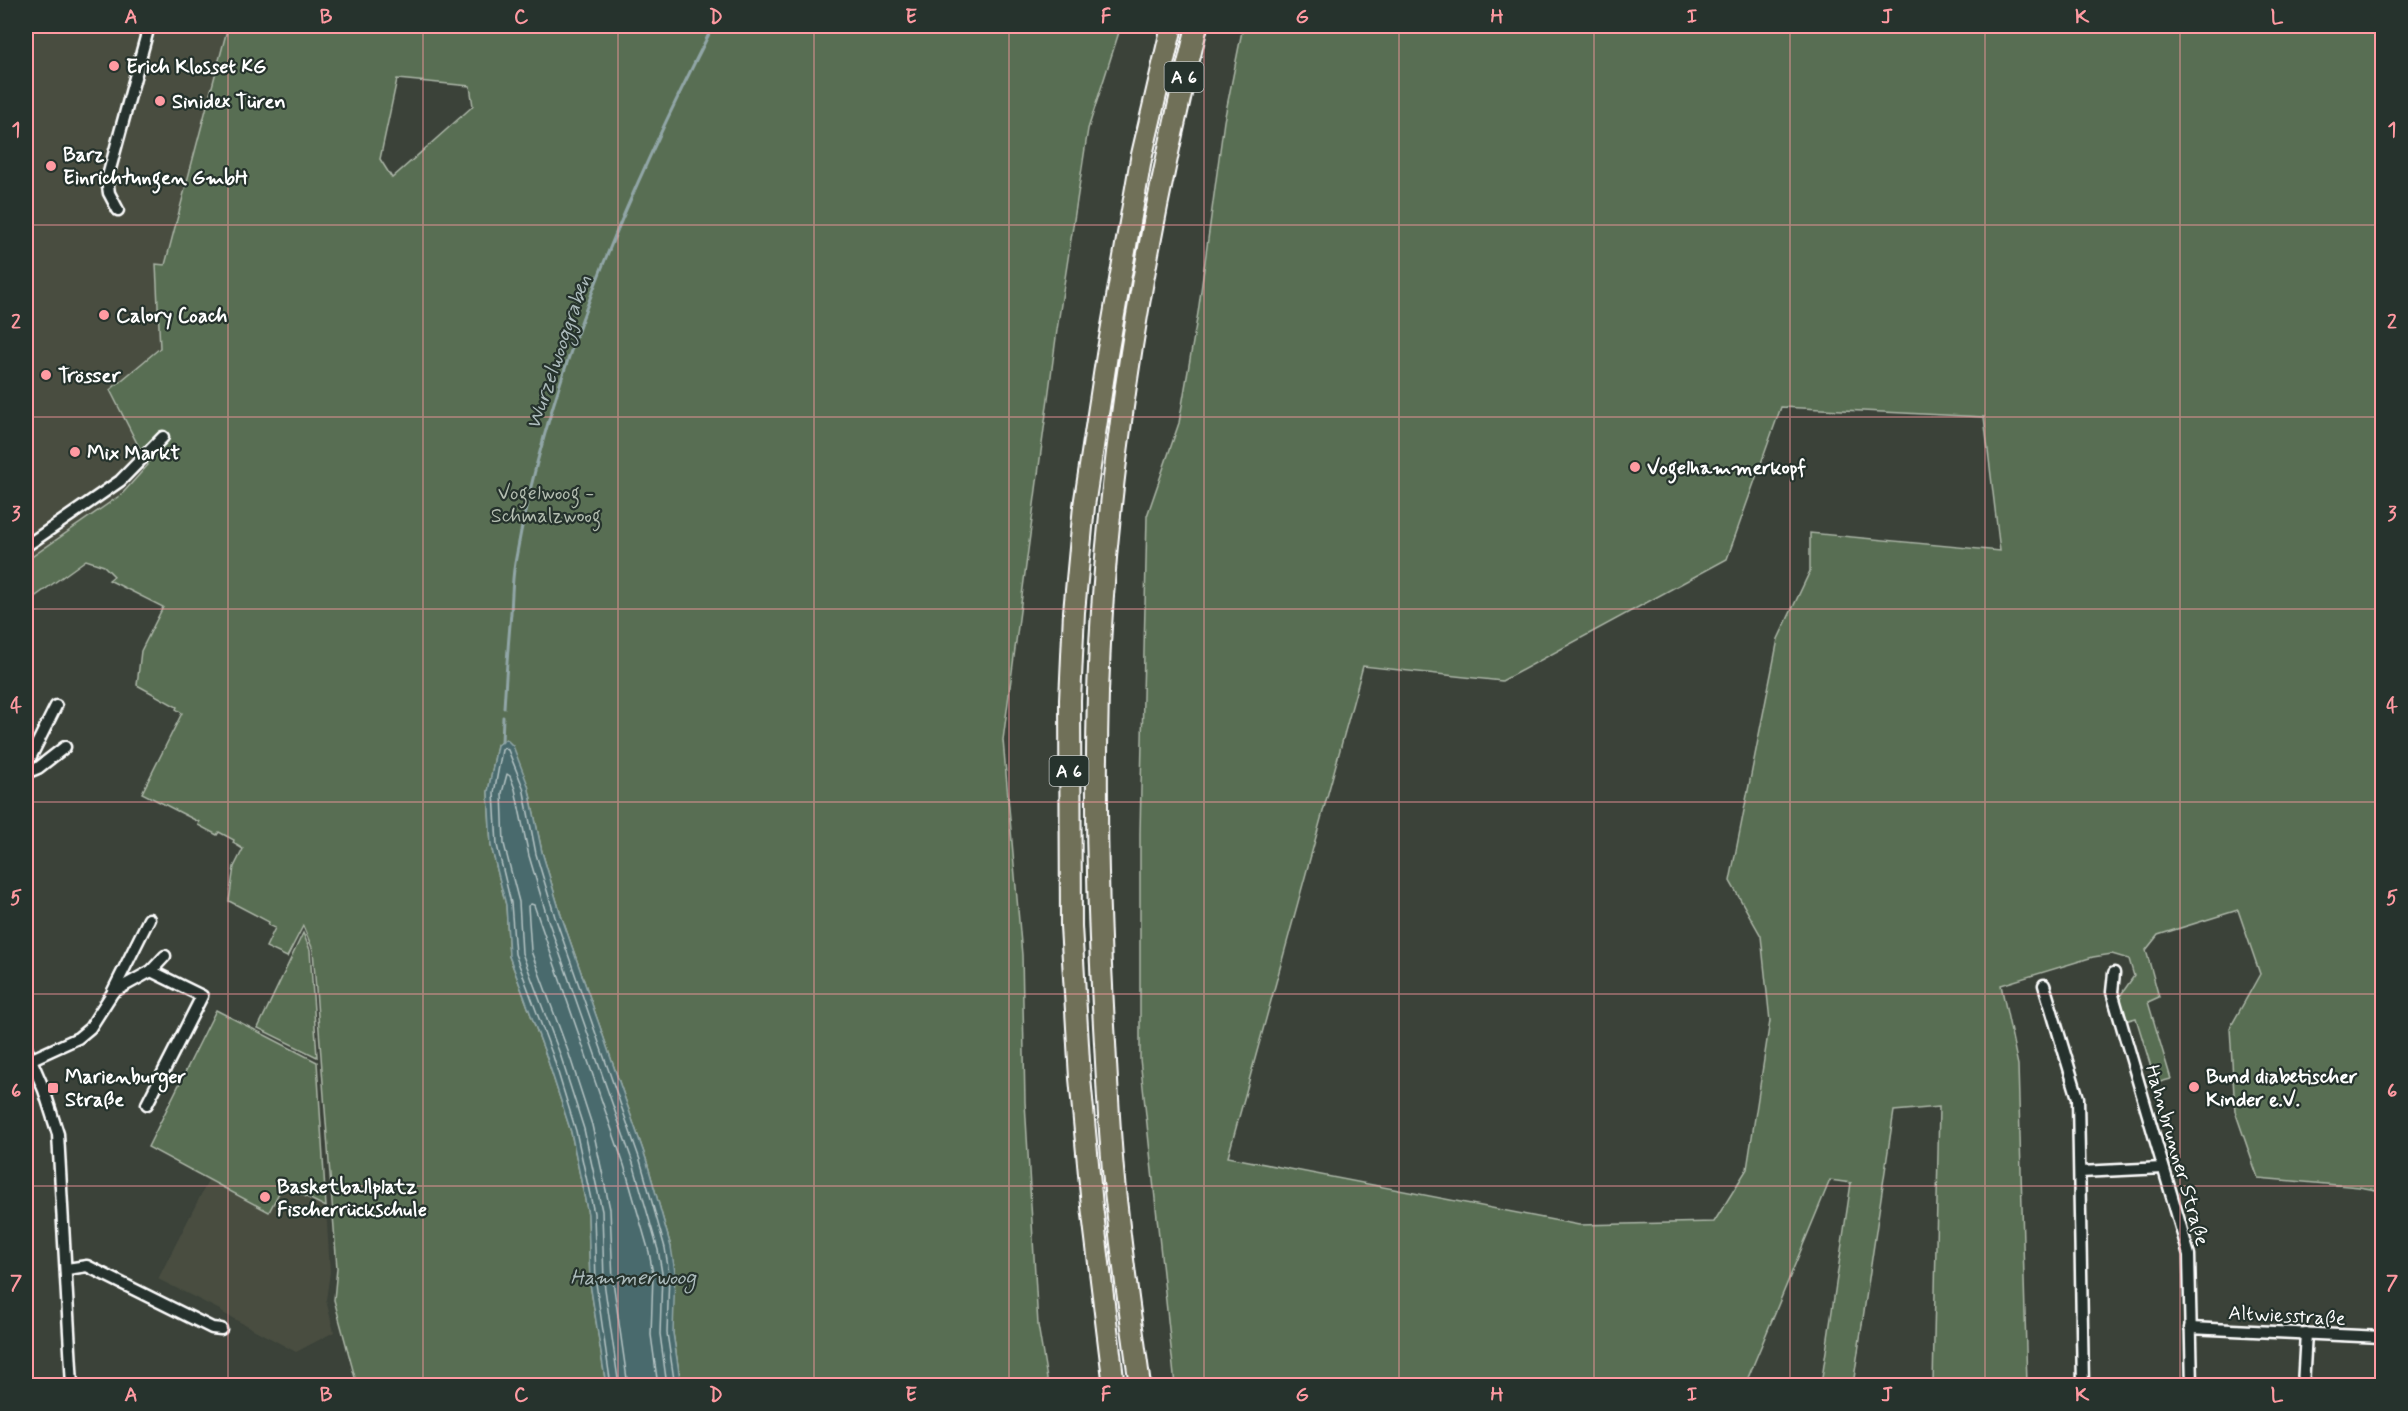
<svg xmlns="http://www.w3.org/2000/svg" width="2408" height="1411" font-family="Mynerve,sans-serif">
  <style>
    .built { fill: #494d41 }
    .green { fill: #586e52; stroke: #acb6a8; stroke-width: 1.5; fill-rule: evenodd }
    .water { fill: #486b6d; stroke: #91a6a7; stroke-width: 1.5 }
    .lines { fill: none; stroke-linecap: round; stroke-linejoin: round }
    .shore { stroke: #b6c4c5; stroke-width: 1.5 }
    .stream { stroke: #91a6a7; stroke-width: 3 }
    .street-casing { stroke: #fff; stroke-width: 15 }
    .highway-casing { stroke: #fff; stroke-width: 24 }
    .street { stroke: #26332d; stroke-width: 10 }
    .highway { stroke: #706f59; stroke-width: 20 }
    .grid { fill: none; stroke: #ff9aa2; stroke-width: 1.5; stroke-opacity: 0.55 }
    .poi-dot { fill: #ff9aa2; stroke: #26332d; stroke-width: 2 }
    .labels { text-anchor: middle; stroke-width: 4.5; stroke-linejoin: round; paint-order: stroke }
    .shield { fill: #26332d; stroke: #bec2c0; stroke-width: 1.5 }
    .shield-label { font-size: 18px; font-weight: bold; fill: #fff }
    .poi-label { font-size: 20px; font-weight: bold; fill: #fff; stroke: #26332d; text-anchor: start }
    .park-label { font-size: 20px; fill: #b4beb1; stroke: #26332d }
    .street-label { font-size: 20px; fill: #fff; stroke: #26332d }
    .water-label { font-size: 21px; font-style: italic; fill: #adbcbd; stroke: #26332d }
    .neatline { fill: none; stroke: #ff9aa2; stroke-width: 2 }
    .grid-label { font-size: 20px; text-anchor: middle; font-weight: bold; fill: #ff9aa2 }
  </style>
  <rect width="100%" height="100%" fill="#3b4239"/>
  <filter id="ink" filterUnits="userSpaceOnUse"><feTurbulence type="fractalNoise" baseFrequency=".0167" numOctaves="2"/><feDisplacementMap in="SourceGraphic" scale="12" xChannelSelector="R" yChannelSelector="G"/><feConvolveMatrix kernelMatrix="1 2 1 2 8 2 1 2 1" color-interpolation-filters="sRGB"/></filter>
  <g filter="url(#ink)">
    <g class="built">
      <polygon points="26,26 305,26 165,266 156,264 160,348 110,390 148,465 123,494 26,561"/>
      <polygon points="216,1010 317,1062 330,1272 326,1300 334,1332 296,1352 223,1313 220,1310 158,1279 208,1181 148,1147"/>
    </g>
    <g class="green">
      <path d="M228 26H1121L1088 129 1057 330 1003 740 1022 955 1025 1102 1038 1325 1048 1385H681L673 1333 671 1247 646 1159 561 915 542 852 528 785 497 745 488 792 491 846 506 905 509 956 547 1058 571 1132 588 1214 590 1283 606 1385H357L334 1300 337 1268 313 950 303 926 287 957 266 947 275 928 268 925 269 922 229 901 234 867 243 849 233 843 234 840 219 832 217 835 198 825 199 822 142 793 182 713 176 709 177 707 137 685 141 651 163 607 109 580 114 576 104 566 86 560 26 603V561L122 494 148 465 110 390 160 348 156 264 165 265ZM397 79 470 86 473 106 392 178 380 159Z"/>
      <path d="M1243 26H2382V1191L2359 1187 2258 1178 2235 1111 2230 1028 2260 974 2238 910 2158 935 2146 950 2159 997 2148 1002 2171 1079 2156 1083 2136 1018 2125 1021 2120 996 2134 976 2129 959 2112 954 2093 957 2001 985 2018 1065 2027 1385H1933L1939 1107 1894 1111 1853 1385H1821L1851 1183 1830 1180 1745 1385H1175L1140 1059V833L1147 516 1179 423 1198 313 1224 121ZM1781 407 1984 417 2000 551 1810 533V571L1778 639 1730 881 1761 936 1770 1021 1747 1169 1714 1222 1579 1225 1228 1157 1363 666 1502 681 1727 559Z"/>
      <polygon points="303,933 310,950 317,1057 258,1028"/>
      <polygon points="216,1010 317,1062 326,1207 283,1185 269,1212 148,1147"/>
    </g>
    <polygon class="water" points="506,739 513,746 528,785 542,852 561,915 646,1159 671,1247 675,1272 673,1333 681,1385 606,1385 590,1283 588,1214 571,1132 547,1058 509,956 506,905 491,846 488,792 497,745"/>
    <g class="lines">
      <g class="shore">
        <polyline points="611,1386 596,1283 594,1213 576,1131 553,1056 515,954 511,903 497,845 494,793 502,750 504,748 508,750 523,787 536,854 555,917 640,1160 665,1248 669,1273 667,1333 675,1386"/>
        <polyline points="619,1386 604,1282 602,1211 584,1129 560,1054 522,953 519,902 504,844 502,793 507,774 510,776 515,789 529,856 548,920 633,1163 658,1250 662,1273 660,1334 667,1386"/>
        <polyline points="628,1386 613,1281 610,1209 592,1125 568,1051 531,951 528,906 531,904 534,905 624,1165 649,1252 653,1274 651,1335 658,1386"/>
      </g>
      <g class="stream">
        <path d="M504 708C506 676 508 645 511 613 512 597 512 579 515 563 548 375 627 195 713 26"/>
        <polyline points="502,742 503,717"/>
      </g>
      <defs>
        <g id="street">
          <polyline points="118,210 109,193 107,180 149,26"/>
          <polyline points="26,546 120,481 163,437"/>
          <polyline points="26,766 56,706"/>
          <polyline points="26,773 38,768 65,747"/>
          <polyline points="2114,973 2112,992 2189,1255 2192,1386"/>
          <polyline points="2044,985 2078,1098 2083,1386"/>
          <polyline points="113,991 149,919"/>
          <polyline points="26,1048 44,1090 58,1134 72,1386"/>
          <polyline points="30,1060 78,1038 90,1028 113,992 151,971 165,956"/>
          <polyline points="147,1104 202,996 151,971"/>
          <polyline points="2080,1172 2163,1168"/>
          <polyline points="67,1269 87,1266 212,1328 221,1329"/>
          <polyline points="2190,1328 2382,1337"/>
          <polyline points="2303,1386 2306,1333"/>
        </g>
        <g id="highway">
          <polyline points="1114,1386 1092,1206 1080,1078 1071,926 1070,700 1074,612 1084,506 1107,355 1141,159 1172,26"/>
          <path d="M1140 1386C1132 1326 1123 1267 1117 1208 1110 1153 1108 1098 1105 1043 1098 926 1095 809 1098 692 1105 468 1144 243 1197 26"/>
        </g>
      </defs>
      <use href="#street" class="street-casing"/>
      <use href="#highway" class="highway-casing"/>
      <use href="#street" class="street"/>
      <use href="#highway" class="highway"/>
    </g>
  </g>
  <path class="grid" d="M228 26V1386M423 26V1386M618 26V1386M814 26V1386M1009 26V1386M1204 26V1386M1399 26V1386M1594 26V1386M1790 26V1386M1985 26V1386M2180 26V1386M26 225H2382M26 417H2382M26 609H2382M26 802H2382M26 994H2382M26 1186H2382"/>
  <g class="poi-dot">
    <circle cx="114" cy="66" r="6"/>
    <circle cx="160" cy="101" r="6"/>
    <circle cx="51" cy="166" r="6"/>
    <circle cx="104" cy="315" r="6"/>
    <circle cx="46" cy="375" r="6"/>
    <circle cx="75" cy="452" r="6"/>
    <circle cx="1635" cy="467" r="6"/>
    <circle cx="2194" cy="1087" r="6"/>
    <rect x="47" y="1082" width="12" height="12" rx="3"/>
    <circle cx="265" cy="1197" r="6"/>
  </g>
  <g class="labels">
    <g class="shield">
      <rect x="1164.5" y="62" width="39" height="30" rx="4.5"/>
      <rect x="1049.5" y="756" width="39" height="30" rx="4.5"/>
    </g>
    <g class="shield-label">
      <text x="1184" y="83">A 6</text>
      <text x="1069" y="777">A 6</text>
    </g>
    <g class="poi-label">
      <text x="126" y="73">Erich Klosset KG</text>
      <text x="172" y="108">Sinidex Türen</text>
      <text x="63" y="161">Barz<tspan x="63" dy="23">Einrichtungen GmbH</tspan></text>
      <text x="116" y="322">Calory Coach</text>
      <text x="58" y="382">Trösser</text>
      <text x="87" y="459">Mix Markt</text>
      <text x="1647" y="474">Vogelhammerkopf</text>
      <text x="65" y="1083">Marienburger<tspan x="65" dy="23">Straße</tspan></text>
      <text x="2206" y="1083">Bund diabetischer<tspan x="2206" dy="23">Kinder e.V.</tspan></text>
      <text x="277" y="1193">Basketballplatz<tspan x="277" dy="23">Fischerrückschule</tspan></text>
    </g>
    <g class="park-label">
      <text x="546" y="499">Vogelwoog -<tspan x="546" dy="23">Schmalzwoog</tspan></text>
    </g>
    <g class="street-label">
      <text transform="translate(2178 1155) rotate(74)" y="7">Hahnbrunner Straße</text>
      <text transform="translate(2287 1315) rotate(3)" y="7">Altwiesstraße</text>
    </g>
    <g class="water-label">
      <text transform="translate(558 352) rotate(-71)" y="7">Wurzelwooggraben</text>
      <text x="633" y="1284">Hammerwoog</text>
    </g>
  </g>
  <rect width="2408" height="1411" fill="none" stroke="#26332d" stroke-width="66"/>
  <rect x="33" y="33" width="2342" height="1345" class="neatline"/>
  <g class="grid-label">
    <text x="131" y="23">A</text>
    <text x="326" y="23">B</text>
    <text x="521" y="23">C</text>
    <text x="716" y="23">D</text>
    <text x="911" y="23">E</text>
    <text x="1106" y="23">F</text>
    <text x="1302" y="23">G</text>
    <text x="1497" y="23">H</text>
    <text x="1692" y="23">I</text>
    <text x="1887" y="23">J</text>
    <text x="2082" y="23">K</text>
    <text x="2277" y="23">L</text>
    <text x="16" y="136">1</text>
    <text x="2392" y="136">1</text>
    <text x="16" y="328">2</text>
    <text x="2392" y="328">2</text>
    <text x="16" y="520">3</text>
    <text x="2392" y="520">3</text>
    <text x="16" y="712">4</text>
    <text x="2392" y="712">4</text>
    <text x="16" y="904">5</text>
    <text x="2392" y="904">5</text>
    <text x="16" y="1097">6</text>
    <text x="2392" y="1097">6</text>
    <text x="16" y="1289">7</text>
    <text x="2392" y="1289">7</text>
    <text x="131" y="1401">A</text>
    <text x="326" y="1401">B</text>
    <text x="521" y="1401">C</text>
    <text x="716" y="1401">D</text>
    <text x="911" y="1401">E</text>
    <text x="1106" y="1401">F</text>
    <text x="1302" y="1401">G</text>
    <text x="1497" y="1401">H</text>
    <text x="1692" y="1401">I</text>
    <text x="1887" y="1401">J</text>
    <text x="2082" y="1401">K</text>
    <text x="2277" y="1401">L</text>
  </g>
</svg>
